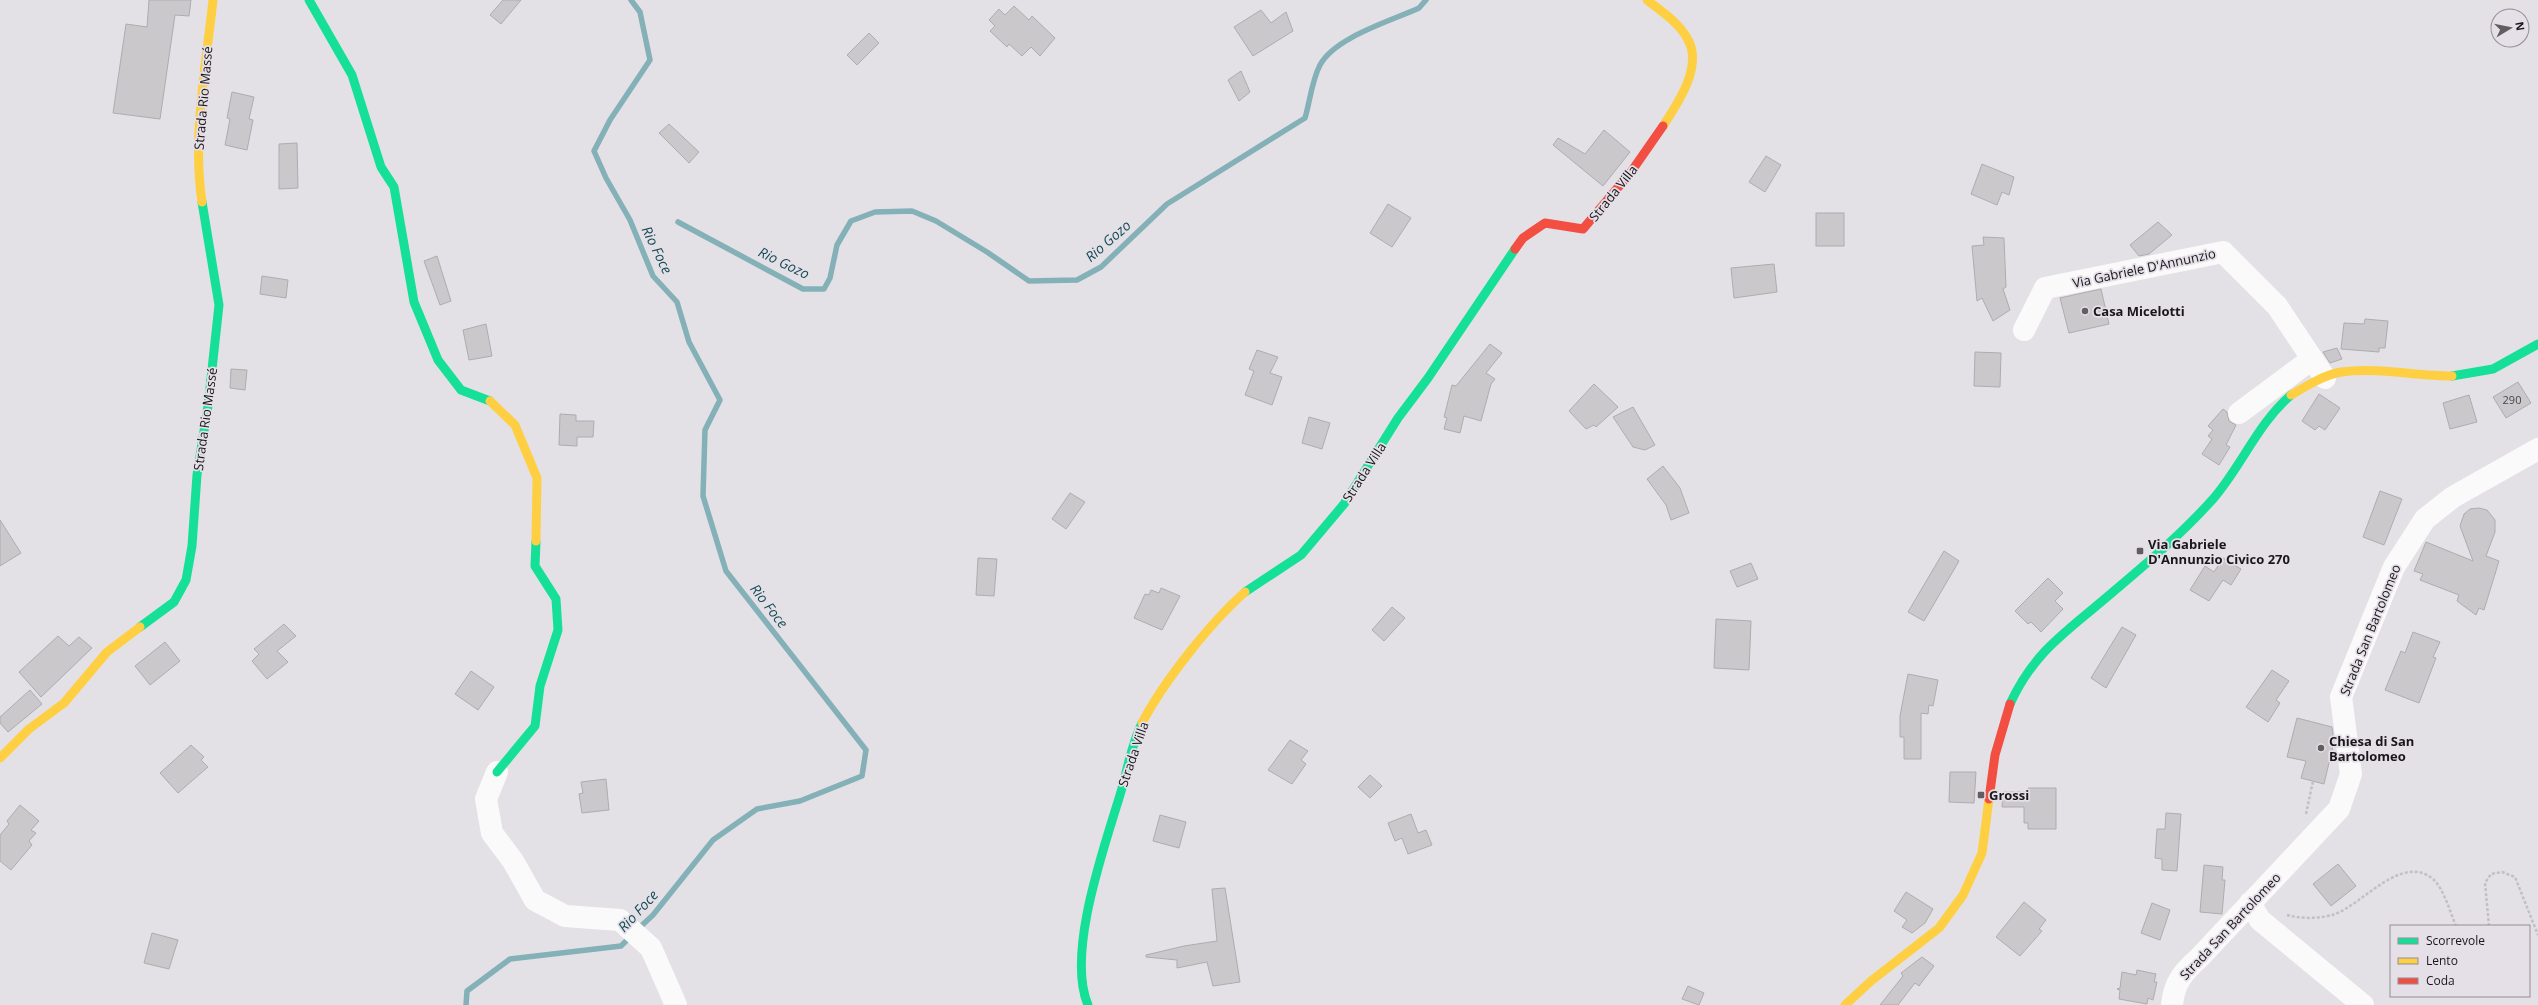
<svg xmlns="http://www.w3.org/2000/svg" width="2538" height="1005" font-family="'Open Sans',sans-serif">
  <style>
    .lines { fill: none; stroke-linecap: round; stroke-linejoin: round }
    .stream { stroke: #84b0b8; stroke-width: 5.5 }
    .building { fill: #cbc8cc; stroke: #aeacaf }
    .path { stroke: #c1c0c2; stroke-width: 2.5; stroke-dasharray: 3 2; stroke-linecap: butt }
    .street { stroke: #fbfafb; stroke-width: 22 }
    .fast { stroke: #16e098; stroke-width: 9 }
    .slow { stroke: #ffcf43; stroke-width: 9 }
    .jam { stroke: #f24e42; stroke-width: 9 }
    .poi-dot { fill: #605e61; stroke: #e5dfe8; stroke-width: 1.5 }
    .labels { text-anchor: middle; stroke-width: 3.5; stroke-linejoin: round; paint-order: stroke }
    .number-label { font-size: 11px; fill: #484649 }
    .street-label { font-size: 13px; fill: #19171a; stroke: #e5dfe8 }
    .poi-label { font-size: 13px; font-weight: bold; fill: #19171a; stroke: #e5dfe8; text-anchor: start }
    .water-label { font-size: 14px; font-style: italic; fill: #134c54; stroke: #e5dfe8 }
  </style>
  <rect width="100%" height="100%" fill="#e4e1e6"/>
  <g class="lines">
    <g class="stream">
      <polyline points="631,0 640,12 650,60 610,120 594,151 606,178 630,220 653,276 677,302 689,342 720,400 705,430 703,496 726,571 866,750 862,776 800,801 757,809 713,840 653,915 638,929"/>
      <path d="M678 222 803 289H824L830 278 837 245 851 221 875 212 912 211 936 221 987 252 1029 281 1077 280 1101 267 1167 204 1305 118C1310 101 1312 80 1320 65 1335 37 1391 21 1419 8L1426 0"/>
      <polyline points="466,1005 467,991 510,959 621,946 632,935"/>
    </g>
  </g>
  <g class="building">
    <polygon points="149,0 191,0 189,16 175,15 160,119 113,113 126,24 147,27"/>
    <polygon points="503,0 521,0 501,24 490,15"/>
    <polygon points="1014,6 1029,20 1032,16 1055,38 1040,56 1031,47 1022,56 1009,44 1007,47 990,31 995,26 989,20 999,9 1005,15"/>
    <polygon points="1261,10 1271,23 1286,12 1293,31 1253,56 1234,27"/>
    <polygon points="869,33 879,43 857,65 847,55"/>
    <polygon points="1241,71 1250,92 1239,101 1228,80"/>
    <polygon points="232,92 254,97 249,119 253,120 247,150 225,145 230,119 227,118"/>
    <polygon points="669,124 699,152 689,163 659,133"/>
    <polygon points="1604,130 1630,152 1603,186 1553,145 1558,138 1585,154"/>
    <polygon points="297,143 298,188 279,189 279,144"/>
    <polygon points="1766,156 1781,165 1765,192 1749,182"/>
    <polygon points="1982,164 2014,177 2009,195 2002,192 1997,205 1971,194"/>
    <polygon points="1388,204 1411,218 1392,247 1370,233"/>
    <rect x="1816" y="213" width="28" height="33"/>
    <polygon points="2158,222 2172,235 2149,254 2139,256 2130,245"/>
    <polygon points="1983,237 2004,238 2006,287 2003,289 2010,310 1993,321 1982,298 1977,301 1972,246 1984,245"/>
    <polygon points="437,256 451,301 440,305 424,261"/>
    <polygon points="1774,264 1777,292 1734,298 1731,268"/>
    <polygon points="262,276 288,280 286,298 260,294"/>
    <polygon points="2101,289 2109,324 2069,333 2060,298"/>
    <polygon points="2365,319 2388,321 2385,348 2379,348 2379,352 2341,349 2344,323 2364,324"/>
    <polygon points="486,324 492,356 469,360 463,330"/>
    <polygon points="1490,344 1502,353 1486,373 1495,379 1491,384 1481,421 1464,416 1460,433 1444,429 1447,418 1444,417 1452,385 1456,386"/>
    <polygon points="2337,348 2342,359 2330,363 2323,352"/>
    <polygon points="1257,350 1278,357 1270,373 1282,377 1272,405 1245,395 1254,371 1249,369"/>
    <polygon points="1975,352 2001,353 2000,387 1974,386"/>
    <polygon points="231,369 247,370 245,390 230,388"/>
    <polygon points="2518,382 2531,403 2506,418 2493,397"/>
    <polygon points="1594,384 1618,407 1596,427 1594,425 1586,429 1569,411"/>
    <polygon points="2319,394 2340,408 2325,430 2319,426 2315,430 2302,421"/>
    <polygon points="2469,395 2477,422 2450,429 2443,403"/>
    <polygon points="1633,407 1655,445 1645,450 1633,447 1613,417"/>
    <polygon points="2223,409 2227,412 2229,421 2236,425 2226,445 2230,447 2219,465 2202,454 2212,439 2208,436 2213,430 2208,426"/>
    <polygon points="560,414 576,415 576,421 594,421 593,437 577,437 577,446 559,445"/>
    <polygon points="1309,417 1330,423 1322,449 1302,443"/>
    <polygon points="1663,466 1680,488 1689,513 1671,520 1666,505 1647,479"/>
    <polygon points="2380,491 2402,499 2384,545 2363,537"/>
    <polygon points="1070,493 1085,502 1066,529 1052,519"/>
    <polygon points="2479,508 2487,510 2495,520 2495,532 2486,556 2499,561 2484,610 2479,608 2476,615 2457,601 2459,595 2420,580 2423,574 2414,571 2426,542 2473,561 2460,526 2464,514 2470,509"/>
    <polygon points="0,520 21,553 0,566"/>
    <polygon points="1944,551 1959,561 1924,621 1908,612"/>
    <polygon points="978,558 997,559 994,596 976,595"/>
    <polygon points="2223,558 2241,569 2231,585 2223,580 2209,601 2190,590 2205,566 2214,572"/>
    <polygon points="1751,563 1758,579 1737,587 1730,571"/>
    <polygon points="2048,578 2063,593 2055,601 2063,609 2041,632 2031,622 2028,624 2015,611"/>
    <polygon points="1161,588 1180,596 1162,630 1134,618 1145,594 1149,595 1151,590 1159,593"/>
    <polygon points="1392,607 1405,618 1384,641 1372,630"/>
    <polygon points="1716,619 1751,621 1749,670 1714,668"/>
    <polygon points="284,624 296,636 277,651 288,662 267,679 252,661 259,654 254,649"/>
    <polygon points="2122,627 2136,635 2106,688 2091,678"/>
    <polygon points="2413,632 2440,642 2433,657 2436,658 2419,703 2385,690 2401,651 2405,653"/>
    <polygon points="58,636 69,646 79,637 92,648 41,697 19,672"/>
    <polygon points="165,642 180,661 150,685 135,666"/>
    <polygon points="2272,670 2289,681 2276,700 2280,703 2268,722 2246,707"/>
    <polygon points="471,671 494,687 478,710 455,694"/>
    <polygon points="1908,674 1938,680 1933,706 1929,705 1928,714 1921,713 1921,759 1904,759 1904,737 1900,737 1900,716"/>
    <polygon points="30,690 42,704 8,732 0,723 0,717"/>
    <polygon points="2297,718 2332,727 2334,742 2324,784 2301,778 2306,761 2287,757"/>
    <polygon points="1290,740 1308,751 1301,760 1306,764 1292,784 1268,770"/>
    <polygon points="191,745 204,757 201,760 208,767 178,793 160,773"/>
    <polygon points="1950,772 1976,772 1974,803 1949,802"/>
    <polygon points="1370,775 1382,786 1370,798 1358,787"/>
    <polygon points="606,779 609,810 582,813 579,794 583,793 581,782"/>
    <polygon points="2028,788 2056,788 2056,829 2028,829 2028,823 2024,823 2024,807 2002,807 2003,792 2028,792"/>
    <polygon points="20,805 39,821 31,830 36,833 29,841 32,845 11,870 0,861 0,835 9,824 7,821"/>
    <polygon points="2166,813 2181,814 2177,871 2162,870 2162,859 2155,858 2157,829 2165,829"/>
    <polygon points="1411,814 1418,833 1426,830 1432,845 1408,854 1402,838 1395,841 1388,823"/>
    <polygon points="1160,815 1186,822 1179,848 1153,841"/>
    <polygon points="2338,864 2356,886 2331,906 2313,884"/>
    <polygon points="2204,865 2223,867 2222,880 2225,880 2222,914 2200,912"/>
    <polygon points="1225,888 1240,982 1213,986 1207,962 1177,968 1177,960 1146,957 1146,955 1184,946 1217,941 1212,889"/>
    <polygon points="1906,892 1933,909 1925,923 1912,933 1902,927 1907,920 1894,911"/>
    <polygon points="2024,902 2046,920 2039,929 2042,931 2020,956 1996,937"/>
    <polygon points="2152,903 2170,910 2160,940 2141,933"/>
    <polygon points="152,933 178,940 169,969 144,963"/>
    <polygon points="1922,957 1934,966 1919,986 1915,983 1898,1005 1880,1005 1903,976 1901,973"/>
    <polygon points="2137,970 2156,974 2154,982 2157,982 2153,1000 2148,998 2147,1004 2119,999 2120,990 2117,989 2120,988 2122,972 2136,975"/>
    <polygon points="1688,986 1704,993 1699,1005 1682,999"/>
  </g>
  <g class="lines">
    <g class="path">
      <polyline points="2306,814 2313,781"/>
      <path d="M2287 915C2301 919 2321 919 2335 914 2363 904 2402 853 2433 879 2444 889 2450 912 2456 926"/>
      <polyline points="2489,926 2485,883 2491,874 2502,872 2515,877 2538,935"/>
    </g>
    <g class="street">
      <polyline points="2024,330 2045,288 2223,252 2277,306 2325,378"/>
      <polyline points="2239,413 2312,359"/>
      <polyline points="497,772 486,799 492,833 513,861 535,900 565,916 620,920 651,948 676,1005"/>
      <polyline points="2250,903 2260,920 2363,1005"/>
      <path d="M2172 1005C2174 983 2183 972 2199 958L2339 809 2351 774 2341 697 2394 567 2425 519 2453 497 2538 449"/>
    </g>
    <g class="fast">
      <polyline points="309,0 352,75 381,167 394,187 414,302 438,360 461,390 490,401"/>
      <polyline points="2452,376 2493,369 2538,344"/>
      <polyline points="1245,592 1301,555 1344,504 1398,418 1428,378 1515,249"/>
      <polyline points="140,627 174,602 186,580 192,546 197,475 208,406 219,305 202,202"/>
      <path d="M2010 704C2033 654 2061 636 2101 602 2140 569 2179 537 2213 499 2241 467 2258 423 2291 395"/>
      <polyline points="497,772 535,726 540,686 558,630 556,599 535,566 536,541"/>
      <path d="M1088 1005C1066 954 1104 848 1120 795 1127 772 1131 745 1142 723"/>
    </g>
    <g class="slow">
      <path d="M1647 0C1661 11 1678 22 1687 38 1704 65 1678 103 1663 126"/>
      <path d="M202 202C192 136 206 66 213 0"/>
      <path d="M2291 395C2306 386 2324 375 2341 372 2378 367 2415 376 2452 376"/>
      <polyline points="490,401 515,425 537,478 536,541"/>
      <path d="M1142 723C1164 681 1210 623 1245 592"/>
      <polyline points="0,758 29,729 64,703 107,652 140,627"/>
      <polyline points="1845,1005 1871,981 1939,928 1963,895 1982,853 1989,799"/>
    </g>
    <g class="jam">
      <polyline points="1515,249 1523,238 1545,223 1583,229 1631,172 1663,126"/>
      <polyline points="1989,799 1995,755 2010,704"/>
    </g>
  </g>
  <g class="poi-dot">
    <circle cx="2085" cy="311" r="4"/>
    <rect x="2136" y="547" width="8" height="8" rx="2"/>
    <circle cx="2321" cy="748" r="4"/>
    <rect x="1977" y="791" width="8" height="8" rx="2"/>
  </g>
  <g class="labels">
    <g class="number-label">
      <text x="2512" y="404">290</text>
    </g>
    <g class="street-label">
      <text transform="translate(203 98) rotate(-85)" y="5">Strada Rio Massé</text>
      <text transform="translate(1613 193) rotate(-51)" y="5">Strada Villa</text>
      <text transform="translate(2144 268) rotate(-12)" y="5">Via Gabriele D'Annunzio</text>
      <text transform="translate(205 419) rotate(-82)" y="5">Strada Rio Massé</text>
      <text transform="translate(1364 472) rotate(-57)" y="5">Strada Villa</text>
      <text transform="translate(2370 630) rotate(-68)" y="5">Strada San Bartolomeo</text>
      <text transform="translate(1133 754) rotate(-71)" y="5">Strada Villa</text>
      <text transform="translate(2230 926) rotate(-47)" y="5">Strada San Bartolomeo</text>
    </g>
    <g class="poi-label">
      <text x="2093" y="316">Casa Micelotti</text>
      <text x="2148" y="549">Via Gabriele<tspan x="2148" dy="15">D'Annunzio Civico 270</tspan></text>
      <text x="2329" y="746">Chiesa di San<tspan x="2329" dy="15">Bartolomeo</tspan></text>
      <text x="1989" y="800">Grossi</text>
    </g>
    <g class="water-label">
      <text transform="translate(1108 241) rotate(-41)" y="5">Rio Gozo</text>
      <text transform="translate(657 250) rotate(64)" y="5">Rio Foce</text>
      <text transform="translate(784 263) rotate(26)" y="5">Rio Gozo</text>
      <text transform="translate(769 606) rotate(52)" y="5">Rio Foce</text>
      <text transform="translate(638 911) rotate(-47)" y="5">Rio Foce</text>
    </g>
  </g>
  <rect x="2390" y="925" width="140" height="72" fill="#e5dfe8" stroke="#938f96"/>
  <rect x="2398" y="938" width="20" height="6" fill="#16e098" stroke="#938f96"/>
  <text x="2426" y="945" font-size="12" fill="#19171a">Scorrevole</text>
  <rect x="2398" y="958" width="20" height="6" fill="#ffcf43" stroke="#938f96"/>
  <text x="2426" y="965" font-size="12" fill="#19171a">Lento</text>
  <rect x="2398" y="978" width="20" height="6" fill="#f24e42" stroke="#938f96"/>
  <text x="2426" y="985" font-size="12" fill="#19171a">Coda</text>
  <g transform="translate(2510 28) rotate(80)"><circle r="19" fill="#e5dfe8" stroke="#938f96"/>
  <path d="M0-3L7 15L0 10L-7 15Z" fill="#605e61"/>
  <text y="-6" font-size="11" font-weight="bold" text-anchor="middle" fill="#19171a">N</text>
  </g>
</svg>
